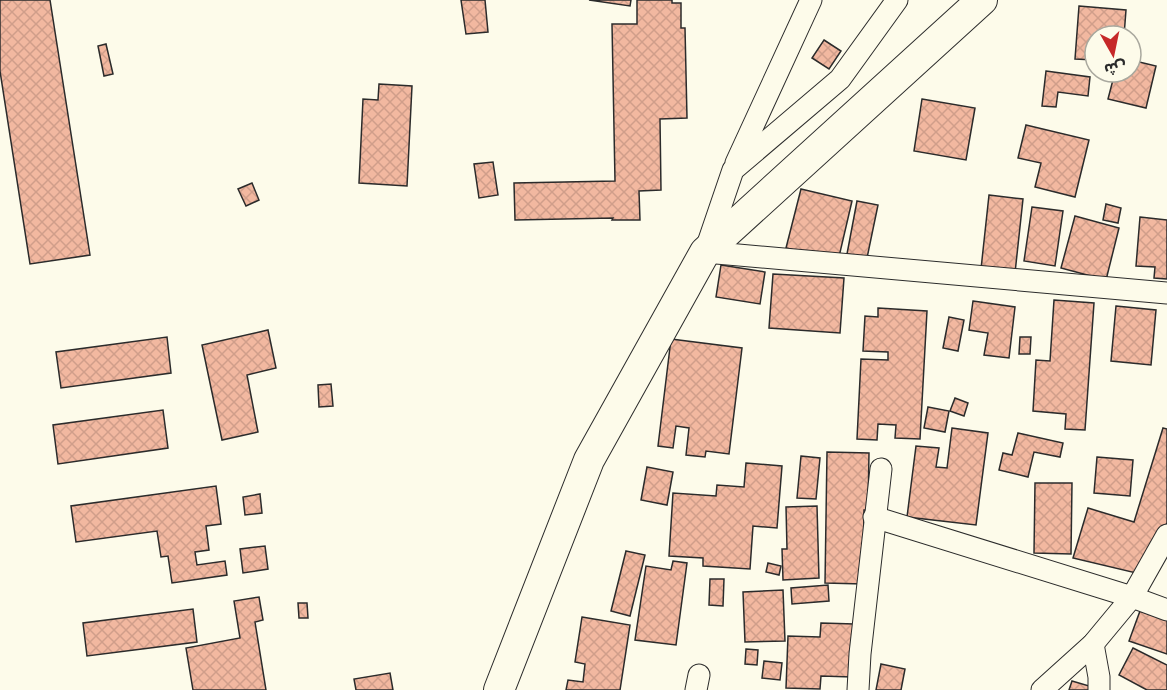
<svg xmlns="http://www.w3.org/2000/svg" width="1167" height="690" font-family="Figtree,'Noto Sans Arabic',sans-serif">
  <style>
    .building { fill: url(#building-cross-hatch); stroke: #2b2b2b; stroke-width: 1.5 }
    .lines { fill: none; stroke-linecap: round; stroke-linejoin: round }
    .street-casing { stroke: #2b2b2b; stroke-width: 23 }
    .secondary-casing { stroke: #2b2b2b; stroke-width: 32 }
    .street { stroke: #fdfbea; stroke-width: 21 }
    .secondary { stroke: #fdfbea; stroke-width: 30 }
  </style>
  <defs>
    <pattern id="building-cross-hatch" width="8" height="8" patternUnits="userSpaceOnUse" patternTransform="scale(1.5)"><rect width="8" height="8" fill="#f2b8a0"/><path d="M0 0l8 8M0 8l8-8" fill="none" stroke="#d09e8a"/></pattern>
  </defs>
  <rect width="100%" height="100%" fill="#fdfbea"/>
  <g class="building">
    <polygon points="0,0 50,0 90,255 30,264 0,71"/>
    <polygon points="461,0 485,0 488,32 466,34"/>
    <polygon points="589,0 631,0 630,6"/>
    <polygon points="637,0 672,0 672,3 681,3 681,28 685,28 687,118 660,119 661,190 639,191 640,220 612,220 613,218 515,220 514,183 615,181 612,24 637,24"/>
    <polygon points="1079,6 1126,10 1124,36 1095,36 1095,60 1075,59"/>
    <polygon points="824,40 841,51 829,69 812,58"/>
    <polygon points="106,44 113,74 104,76 98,46"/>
    <polygon points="1131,60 1156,66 1146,108 1108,99 1115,72 1131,72"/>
    <polygon points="1046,71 1090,77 1088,96 1058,92 1056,107 1042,106"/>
    <polygon points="379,84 412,86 407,186 359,183 363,99 378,100"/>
    <polygon points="922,99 975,108 966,160 914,151"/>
    <polygon points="1026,125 1089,140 1075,197 1035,187 1041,163 1018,158"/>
    <polygon points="493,162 498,195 479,198 474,164"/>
    <polygon points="252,183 259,200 246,206 238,189"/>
    <polygon points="801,189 852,201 838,261 786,248"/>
    <polygon points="989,195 1023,199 1015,273 981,269"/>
    <polygon points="857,201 878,205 867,258 847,254"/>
    <polygon points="1106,204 1121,208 1118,223 1103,220"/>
    <polygon points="1032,207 1063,211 1055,266 1024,261"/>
    <polygon points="1075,216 1119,228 1106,280 1061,268"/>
    <polygon points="1140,217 1167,220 1167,279 1154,278 1155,267 1136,266"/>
    <polygon points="721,265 765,272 760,304 716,297"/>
    <polygon points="773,274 844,278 840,333 769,328"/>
    <polygon points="1054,300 1094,303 1085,430 1065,429 1066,414 1033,411 1036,360 1050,361"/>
    <polygon points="973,301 1015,307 1009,358 984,355 988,333 969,330"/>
    <polygon points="1116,306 1156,310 1151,365 1111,361"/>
    <polygon points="878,308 927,311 920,439 895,438 896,425 878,424 877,440 857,439 861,359 888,360 888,352 863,351 865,316 878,317"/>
    <polygon points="949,317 964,320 958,351 943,348"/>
    <polygon points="268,330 276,368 247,375 258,432 222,440 202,345"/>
    <polygon points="167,337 171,373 61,388 56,352"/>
    <polygon points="1020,337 1031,337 1030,354 1019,354"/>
    <polygon points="671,339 742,348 729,454 706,451 705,457 686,455 689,428 676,426 673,448 658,446"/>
    <polygon points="331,384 333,406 319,407 318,385"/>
    <polygon points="955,398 968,403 964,416 950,411"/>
    <polygon points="928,407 949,411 945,432 924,428"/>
    <polygon points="163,410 168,448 58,464 53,425"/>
    <polygon points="952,428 988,433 976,525 907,517 916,446 939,448 936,467 947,468"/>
    <polygon points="1163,428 1167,429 1167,523 1136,573 1073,558 1088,508 1134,522"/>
    <polygon points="1018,433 1063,443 1060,457 1034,452 1028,477 999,470 1003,453 1012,455"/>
    <polygon points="827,452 869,453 868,510 864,510 863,584 825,583"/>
    <polygon points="801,456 820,458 816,499 797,498"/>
    <polygon points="1097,457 1133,460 1130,496 1094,493"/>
    <polygon points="746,463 782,466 777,528 753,526 750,569 703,566 703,558 669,556 673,493 716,496 717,485 744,487"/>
    <polygon points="647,467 673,472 667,505 641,500"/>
    <polygon points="1035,483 1072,483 1071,554 1034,553"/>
    <polygon points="216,486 221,524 206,526 209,550 195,552 197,565 225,561 227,575 172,583 168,556 161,557 157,531 76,542 71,506"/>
    <polygon points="260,494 262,513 245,515 243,497"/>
    <polygon points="817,506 819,578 783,580 782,549 787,549 786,507"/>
    <polygon points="265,546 268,569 243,573 240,549"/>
    <polygon points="626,551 645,555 630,616 611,611"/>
    <polygon points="673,561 687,563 676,645 635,640 646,566 671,570"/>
    <polygon points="768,563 781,566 779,575 766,572"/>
    <polygon points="710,579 724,579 723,606 709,605"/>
    <polygon points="828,585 829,601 792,604 791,588"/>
    <polygon points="783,590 785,641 745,642 743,592"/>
    <polygon points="259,597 263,620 255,622 266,690 193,690 186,648 240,638 234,601"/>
    <polygon points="298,603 307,603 308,618 299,618"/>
    <polygon points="193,609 197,642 87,656 83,623"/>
    <polygon points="1140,611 1167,620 1167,654 1129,641"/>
    <polygon points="582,617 630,625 620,690 566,690 568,680 583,682 585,664 575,662"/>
    <polygon points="821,623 854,624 852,677 821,676 820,689 786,688 788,636 820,637"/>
    <polygon points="1133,648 1167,665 1167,690 1147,690 1119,675"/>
    <polygon points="746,649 758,650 757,665 745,664"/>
    <polygon points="764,661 782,663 780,680 762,678"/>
    <polygon points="881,664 905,669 901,690 876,690"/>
    <polygon points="390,673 393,690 356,690 354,679"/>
    <polygon points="1072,681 1096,688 1096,690 1069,690"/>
  </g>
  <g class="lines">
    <defs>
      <g id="street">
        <polyline points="897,0 840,79 733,170 705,252 1167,293"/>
        <polyline points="736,163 811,0"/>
        <polyline points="874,517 1132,597 1167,610"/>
        <polyline points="1093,644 1099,677 1099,690"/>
        <polyline points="696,690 699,675"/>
        <polyline points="858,690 860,654 881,469"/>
        <polyline points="1042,690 1093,644 1132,597 1167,535"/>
      </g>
      <polyline id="secondary" points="499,690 589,460 705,252 982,0"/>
    </defs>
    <use href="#street" class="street-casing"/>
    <use href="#secondary" class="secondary-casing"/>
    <use href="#street" class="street"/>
    <use href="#secondary" class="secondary"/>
  </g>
  <g transform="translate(1113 54) rotate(171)"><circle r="28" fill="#fdfbea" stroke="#a9a89e" stroke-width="1.5"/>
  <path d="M0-4.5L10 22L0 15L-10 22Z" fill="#c62828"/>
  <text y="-9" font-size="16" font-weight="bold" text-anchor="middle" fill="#2b2b2b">ش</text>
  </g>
</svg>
